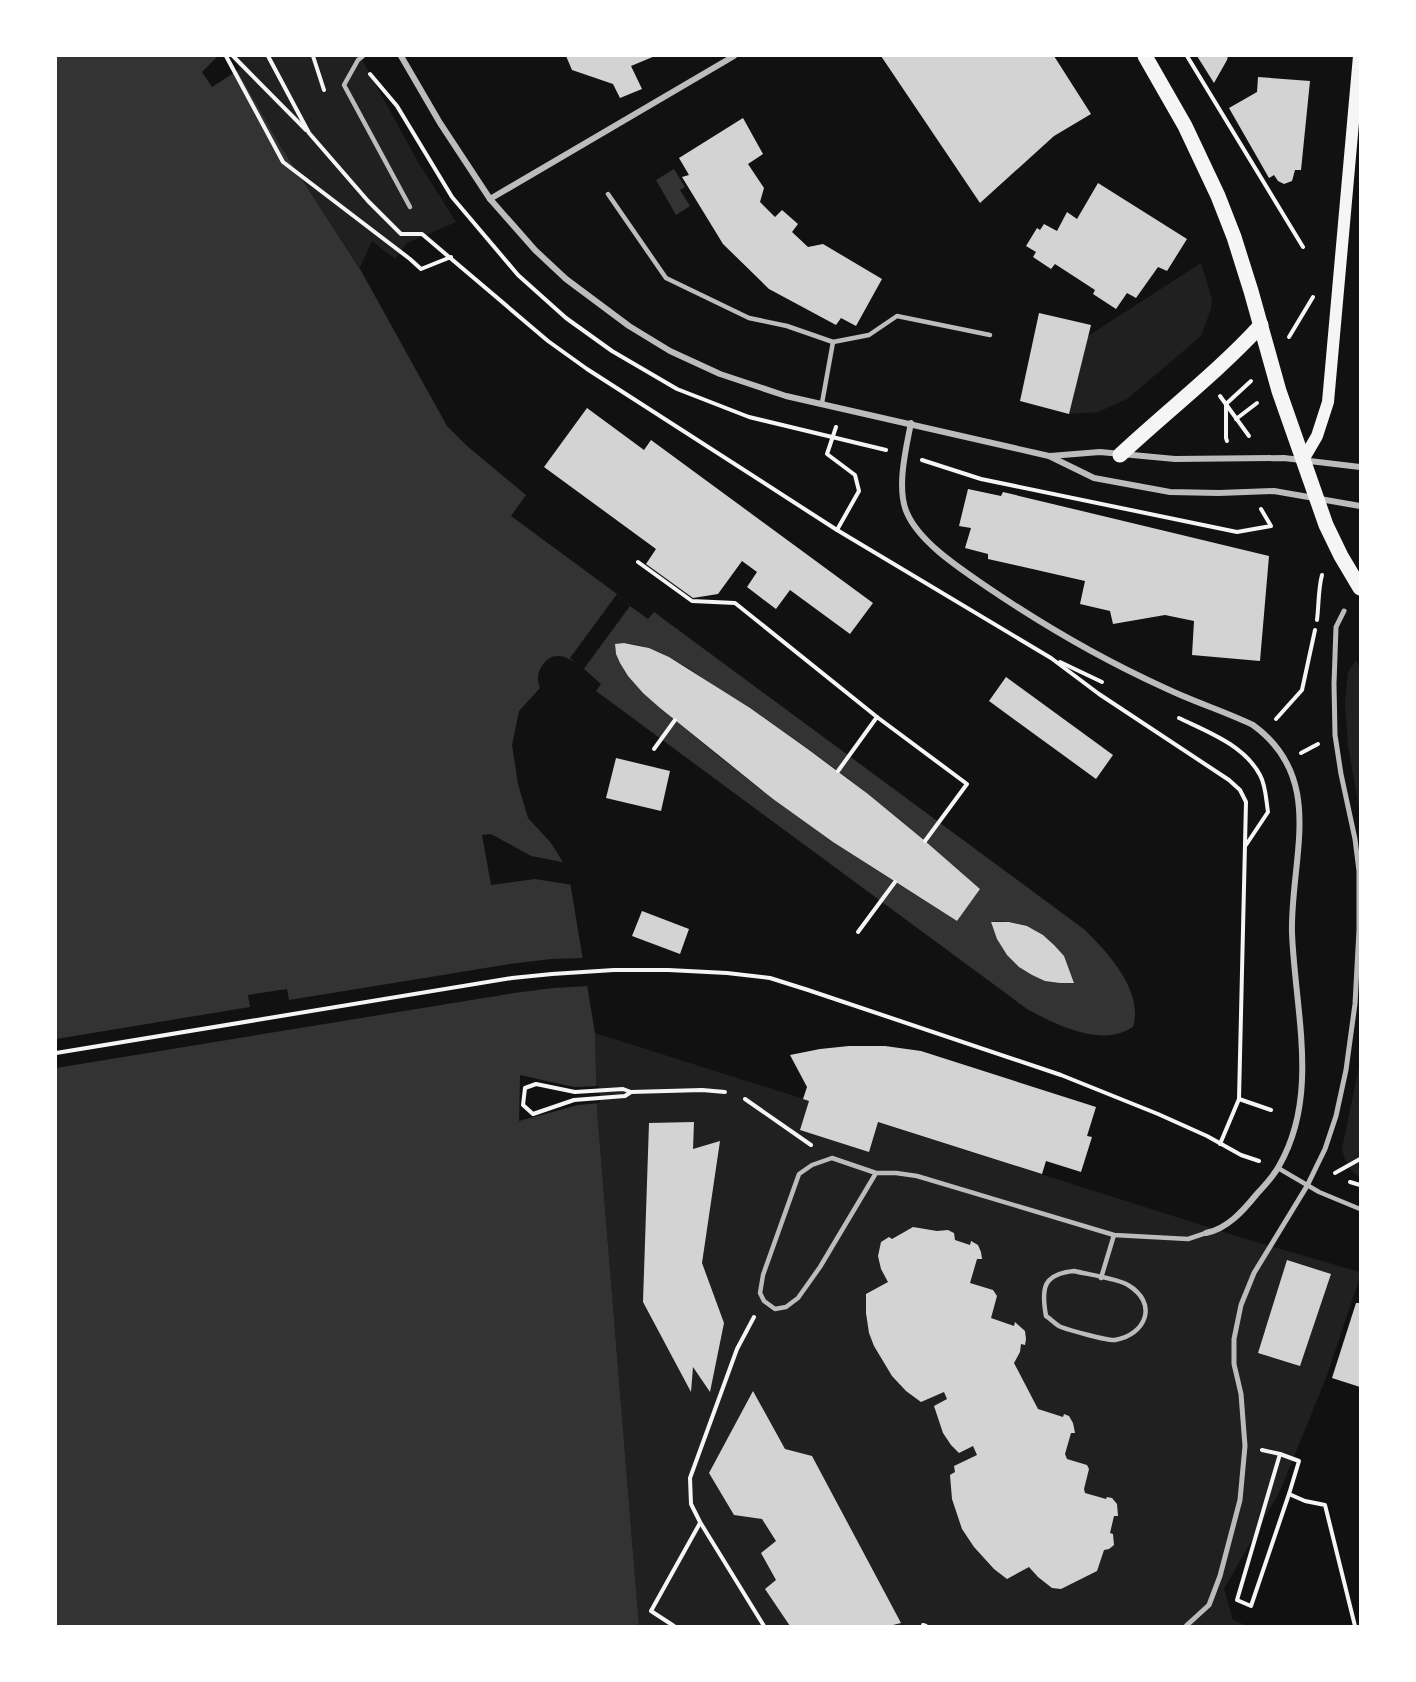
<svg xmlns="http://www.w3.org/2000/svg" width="1416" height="1682" font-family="'Fira Sans',sans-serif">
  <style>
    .green { fill: #202020 }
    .water { fill: #333; fill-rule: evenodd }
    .pier { fill: #111 }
    .building { fill: #d3d3d3 }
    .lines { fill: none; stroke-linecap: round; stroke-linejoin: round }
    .path { stroke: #f5f5f5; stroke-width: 4 }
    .service { stroke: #bcbcbc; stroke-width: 4.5 }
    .pedestrian { stroke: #bcbcbc; stroke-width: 5 }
    .minor { stroke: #bcbcbc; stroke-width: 6 }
    .secondary { stroke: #f5f5f5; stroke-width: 12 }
    .primary { stroke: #f5f5f5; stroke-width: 15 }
  </style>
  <rect width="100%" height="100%" fill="#111"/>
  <g class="green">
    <polygon points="229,56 360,56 418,162 456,222 407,243 395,259 372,241 360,268 281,147"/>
    <polygon points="1201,263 1212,299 1211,309 1201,336 1127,399 1098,412 1069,414 1088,336"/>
    <polygon points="1356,660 1360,668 1360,813 1348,746 1345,703 1348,672"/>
    <polygon points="595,1033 1246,1239 1360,1272 1360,1277 1326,1378 1280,1491 1224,1589 1233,1620 1248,1626 639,1626 597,1110"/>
    <path d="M1360 1062V1177C1349 1171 1345 1161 1342 1149Z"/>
  </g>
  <g class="water">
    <path d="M56 56H229L281 147 360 269 447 426 467 446 526 495 511 516 617 594 630 606 648 619 654 612 1085 930C1108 953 1144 991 1133 1027 1101 1048 1057 1025 1027 1009L596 691 601 684C587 672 558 640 542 666 537 673 537 680 540 688L519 711 512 745 518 784 528 818 551 843 568 870 595 1033 597 1110 639 1626H56ZM624 643C661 646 692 671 722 691 772 723 821 757 868 794 906 825 943 858 980 889L957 921 895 882 833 842 773 799 716 754 660 708 628 676 620 662 616 654 615 645ZM991 922C1034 918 1062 943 1074 983 1030 984 1005 963 991 922Z"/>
    <polygon points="674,169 685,187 680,190 690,206 676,215 656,180"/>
  </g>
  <g class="pier">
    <polygon points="218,56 232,56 240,69 212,87 202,72"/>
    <polygon points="617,594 630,606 583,670 570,658"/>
    <polygon points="491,834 531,856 567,863 571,869 573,885 535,879 491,885 482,835"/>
    <polygon points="585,958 590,986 553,988 514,993 56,1068 56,1039 250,1007 248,995 287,989 289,1000 510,964 551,959"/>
    <polygon points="520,1075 574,1087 599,1086 600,1103 578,1105 519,1121"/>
  </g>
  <g class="building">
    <polygon points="566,56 655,56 631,66 642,89 620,98 613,84 572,70"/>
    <polygon points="881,56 1054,56 1091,114 1054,136 980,203"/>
    <polygon points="1197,56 1228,56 1227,60 1214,83"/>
    <polygon points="1258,77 1310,81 1301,170 1295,170 1292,181 1284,184 1278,181 1274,175 1269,178 1229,108 1257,92"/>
    <polygon points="743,118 763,154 748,164 764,188 760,202 775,217 782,210 798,224 792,232 808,247 823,244 882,279 856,326 841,318 836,325 769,289 723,244 682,177 689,175 679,158"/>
    <polygon points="1098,183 1187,239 1167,271 1158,267 1136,298 1127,293 1116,309 1093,294 1095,290 1055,264 1051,269 1033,257 1036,252 1026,246 1037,228 1040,230 1044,224 1057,231 1067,212 1077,219"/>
    <polygon points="1039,313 1091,325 1069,414 1020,401"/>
    <polygon points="587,408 644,450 651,440 873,603 850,634 790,590 776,609 747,587 757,572 742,561 718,594 693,598 646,564 656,549 544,467"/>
    <polygon points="968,489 1001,496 1003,492 1269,556 1260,661 1192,655 1194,621 1165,615 1113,624 1110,611 1080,604 1085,581 988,559 988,554 965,548 971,528 959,526"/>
    <polygon points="624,643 649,648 669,657 750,708 809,750 868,794 925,841 980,889 957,921 833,842 773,799 660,708 643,693 628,676 620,663 616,654 615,644"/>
    <polygon points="1006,677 1113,755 1096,779 989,701"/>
    <polygon points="616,758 670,771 661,811 606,798"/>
    <polygon points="642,911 689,929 680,954 632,936"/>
    <polygon points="991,922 1009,922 1027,926 1043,935 1054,945 1064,956 1074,983 1060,983 1045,981 1032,975 1019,967 1007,955 997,939"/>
    <polygon points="849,1046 885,1046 921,1051 1096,1107 1087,1136 1092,1137 1081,1172 1046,1161 1042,1174 878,1122 869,1152 800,1130 809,1101 803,1099 807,1087 790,1055 820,1049"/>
    <polygon points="694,1122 693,1149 720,1141 702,1263 724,1323 710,1392 693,1367 691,1392 643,1302 649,1123"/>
    <polygon points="913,1227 937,1231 948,1230 954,1233 955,1240 970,1245 971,1241 978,1245 981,1252 982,1259 977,1259 970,1283 993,1290 997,1296 991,1318 1014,1326 1015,1322 1025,1331 1026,1339 1025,1345 1021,1344 1020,1352 1014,1363 1038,1409 1063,1417 1064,1414 1069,1416 1073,1423 1075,1433 1071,1433 1065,1454 1067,1459 1087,1465 1089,1469 1084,1489 1085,1493 1106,1499 1107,1497 1112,1498 1117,1504 1118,1516 1114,1516 1110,1533 1113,1534 1114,1545 1109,1549 1104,1550 1097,1571 1061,1589 1052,1588 1038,1577 1029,1567 1007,1579 994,1569 974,1547 962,1529 952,1499 950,1475 955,1472 954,1466 977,1455 973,1446 959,1453 951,1445 943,1433 934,1406 947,1399 944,1392 921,1402 906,1391 892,1376 874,1346 869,1333 866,1313 866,1294 888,1282 881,1269 878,1256 881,1242 889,1237 892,1239"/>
    <polygon points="1287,1260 1331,1274 1300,1366 1258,1353"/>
    <polygon points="1356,1303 1360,1303 1360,1387 1332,1378"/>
    <polygon points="753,1391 785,1449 812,1456 901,1623 889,1626 790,1626 765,1589 776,1580 761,1553 776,1541 762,1519 734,1515 709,1473"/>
  </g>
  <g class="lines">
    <g class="path">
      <polyline points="226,56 283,162 410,259 421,269 451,257"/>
      <polyline points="233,56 306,130"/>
      <polyline points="268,56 309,133 368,201 401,234 422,234 548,341 587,369 837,530 1051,658 1099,694 1229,780 1240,790 1246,802 1239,1099 1220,1144"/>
      <polyline points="313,56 324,90"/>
      <polyline points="1187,56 1303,247"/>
      <polyline points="370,74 397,106 452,197 518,275 566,318 612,351 677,389 749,417 886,450"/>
      <polyline points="1289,337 1313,297"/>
      <polyline points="1220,396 1249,436"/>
      <polyline points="1236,419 1257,403"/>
      <polyline points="836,427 827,454 855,475 859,491 837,530"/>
      <polyline points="1227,441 1226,438 1226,404 1251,381"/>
      <polyline points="922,460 981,479 1237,532 1271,526 1261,509"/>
      <polyline points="638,562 692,601 735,603 877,717"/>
      <path d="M1317 620C1319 604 1318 590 1322 575"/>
      <polyline points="1060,662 1102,682"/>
      <path d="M1179 718C1208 732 1244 745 1260 775 1266 786 1266 800 1268 812L1246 845"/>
      <polyline points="1276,719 1302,690 1315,630"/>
      <polyline points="654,749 675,720"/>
      <polyline points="1301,753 1318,744"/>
      <polyline points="838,771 877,717 967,784 925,841"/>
      <polyline points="858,932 895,882"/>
      <polyline points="56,1053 512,978 552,974 614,970 668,970 727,973 770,978 808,990 1061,1075 1158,1114 1207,1136 1241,1155 1259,1161"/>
      <polyline points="631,1092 625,1096 574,1100 533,1114 523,1105 525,1088 536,1084 575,1092 623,1089 631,1092 702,1090 725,1092"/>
      <polyline points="745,1099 811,1145"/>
      <polyline points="1239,1099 1271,1110"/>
      <polyline points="1335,1173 1360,1159"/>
      <polyline points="1350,1182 1360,1185"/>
      <polyline points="754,1317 737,1349 690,1478 691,1504 700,1522 764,1626"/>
      <polyline points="1262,1450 1280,1454 1237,1600 1251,1606 1289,1494 1305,1501 1325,1505 1355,1626"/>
      <polyline points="1280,1454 1299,1461 1289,1494"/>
      <polyline points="923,1625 926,1626"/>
      <polyline points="674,1626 651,1611 700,1523"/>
    </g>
    <g class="service">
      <polyline points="363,56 358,60 344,85 410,207"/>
      <polyline points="608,194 666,278 749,318 787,326 833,342 822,403"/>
      <polyline points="833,342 869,335 897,316 990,335"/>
      <polyline points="1278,1168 1319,1192 1360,1209"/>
      <polyline points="876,1173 820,1267 798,1298 786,1307 775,1309 764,1301 760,1293 763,1275 799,1174 812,1165 832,1158 876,1173 896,1173 917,1176 1114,1235 1188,1239 1206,1233"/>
      <path d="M1074 1271C1086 1274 1119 1279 1128 1285 1158 1303 1147 1334 1115 1340 1108 1341 1069 1330 1061 1327 1056 1325 1051 1319 1046 1316 1041 1288 1043 1274 1074 1271Z"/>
      <polyline points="1101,1278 1114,1235"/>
    </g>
    <polyline class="pedestrian" points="1186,1626 1209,1605 1220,1576 1240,1500 1245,1446 1241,1394 1234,1364 1234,1339 1241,1305 1254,1273 1307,1186 1325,1149 1336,1116 1346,1070 1355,1004 1359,930 1359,871 1355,839 1341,774 1335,735 1334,684 1336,627 1344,611"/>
    <g class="minor">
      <polyline points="401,56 440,123 490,199 535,250 566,279 629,326 670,351 720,374 786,396 1049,456 1094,478 1170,492 1219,493 1274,491 1360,506"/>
      <polyline points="490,199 734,56"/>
      <path d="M911 423C906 448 896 489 907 513 920 543 961 569 987 587 1043 625 1103 660 1165 688 1194 702 1224 711 1253 725 1327 779 1290 859 1292 933 1295 1011 1320 1095 1279 1166 1273 1177 1264 1186 1256 1195 1243 1211 1227 1229 1206 1233"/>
      <polyline points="1050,456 1100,452 1175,459 1284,458 1360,467"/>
    </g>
    <polyline class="secondary" points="1303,460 1317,436 1328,402 1359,56"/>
    <g class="primary">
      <polyline points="1145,56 1185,126 1218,196 1234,237 1251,291 1279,391 1326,525 1341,556 1360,588"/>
      <path d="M1120 455C1167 411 1218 372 1261 325"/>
    </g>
  </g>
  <rect width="1416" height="1682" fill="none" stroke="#ffffff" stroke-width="114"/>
</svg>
